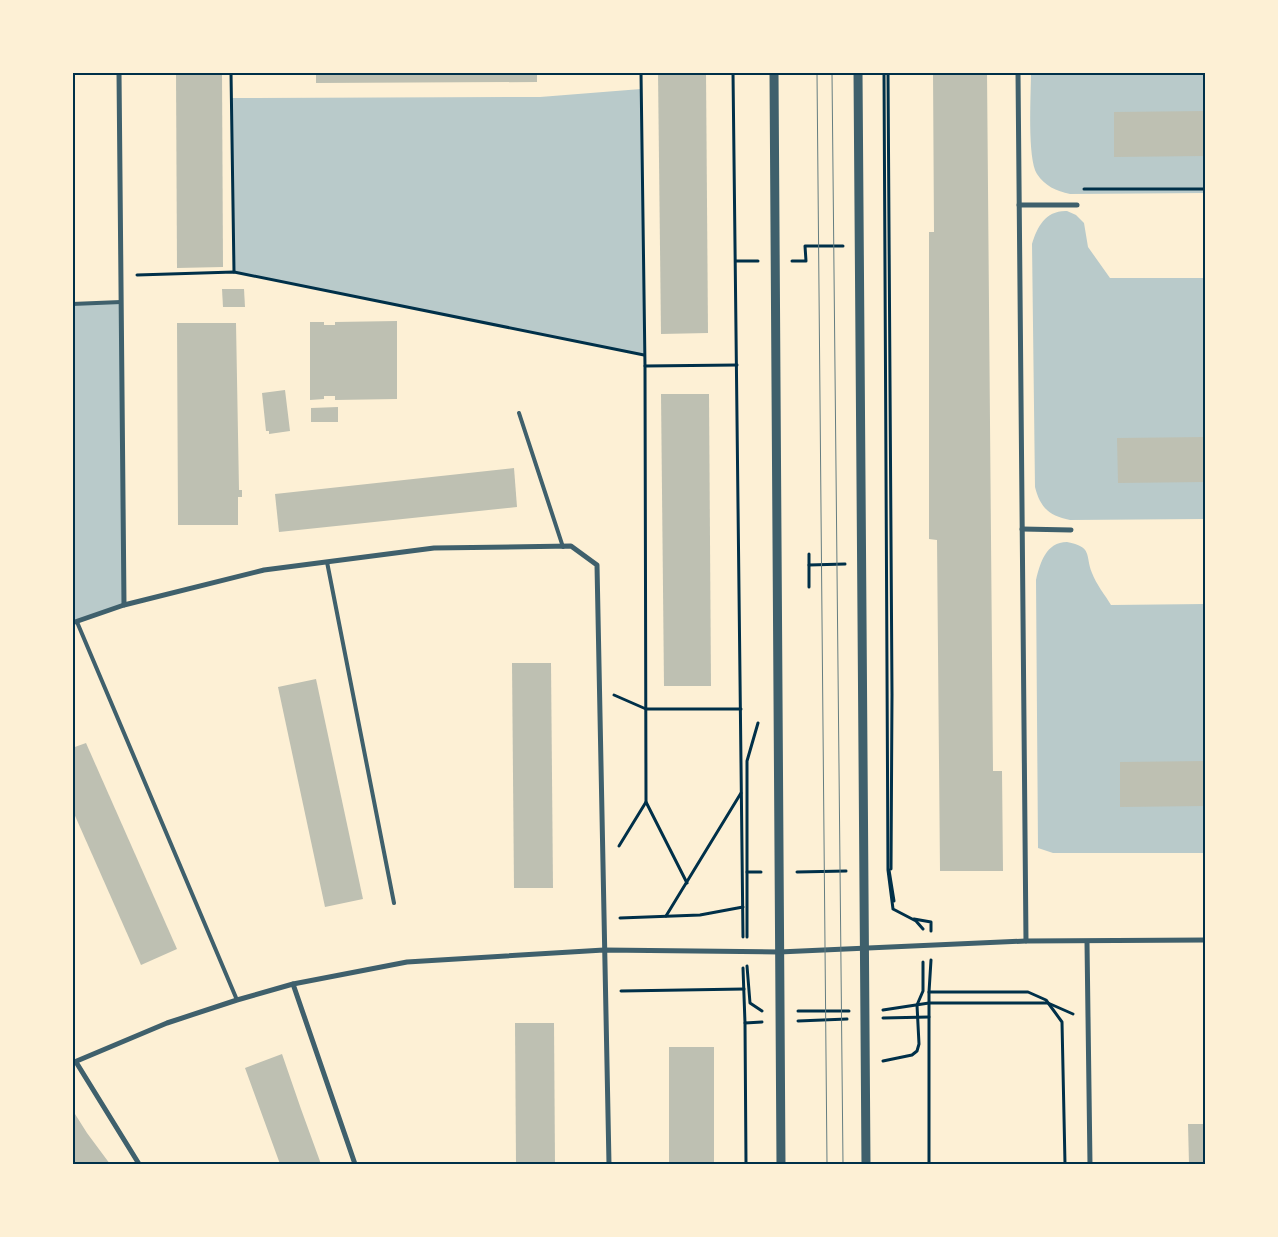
<svg xmlns="http://www.w3.org/2000/svg" width="1278" height="1237" font-family="'DM Sans',sans-serif">
  <style>
    .green { fill: #b9caca }
    .building { fill: #bec0b2 }
    .lines { fill: none; stroke-linecap: round; stroke-linejoin: round }
    .path { stroke: #003049; stroke-width: 3 }
    .service { stroke: #3f606c; stroke-width: 4 }
    .minor { stroke: #3f606c; stroke-width: 5 }
    .tertiary { stroke: #3f606c; stroke-width: 9 }
    .tram { stroke: #657d81; stroke-width: 1 }
    .neatline { fill: none; stroke: #003049; stroke-width: 2 }
  </style>
  <rect width="100%" height="100%" fill="#fdf0d5"/>
  <g class="green">
    <path d="M1031 73H1205V193L1070 194C1056 191 1045 186 1037 174 1027 158 1031 94 1031 73Z"/>
    <polygon points="641,89 644,355 234,272 231,98 540,97"/>
    <path d="M1067 211 1076 215 1084 223 1088 247 1110 278H1205V519L1070 520C1049 516 1040 507 1035 487L1032 244C1037 227 1046 210 1067 211Z"/>
    <polygon points="121,302 124,605 72,623 72,304"/>
    <path d="M1067 542C1093 547 1085 555 1092 573 1096 584 1105 595 1111 605L1205 604V853H1053L1038 848 1036 580C1040 563 1046 542 1067 542Z"/>
  </g>
  <g class="building">
    <polygon points="176,72 222,72 223,267 177,268"/>
    <polygon points="316,72 537,72 537,82 316,83"/>
    <polygon points="658,72 706,72 708,333 661,334"/>
    <polygon points="933,72 987,72 993,771 1002,771 1003,871 940,871 937,540 929,539 929,232 934,232"/>
    <polygon points="1206,111 1206,156 1114,157 1114,112"/>
    <polygon points="222,289 244,289 245,307 223,307"/>
    <polygon points="397,321 397,399 335,400 335,396 324,396 324,399 310,400 310,322 324,322 324,325 335,325 335,322"/>
    <polygon points="177,323 236,323 239,490 242,490 242,497 238,497 238,525 178,525"/>
    <polygon points="285,390 290,431 269,434 269,431 266,431 262,393"/>
    <polygon points="661,394 709,394 711,686 664,686"/>
    <polygon points="338,407 338,422 311,422 311,408"/>
    <polygon points="1206,437 1206,482 1118,483 1117,438"/>
    <polygon points="514,468 517,507 279,532 275,494"/>
    <polygon points="512,663 551,663 553,888 514,888"/>
    <polygon points="316,679 363,899 325,907 278,687"/>
    <polygon points="86,743 177,949 141,965 72,809 72,748"/>
    <polygon points="1206,761 1206,806 1120,807 1120,762"/>
    <polygon points="515,1023 554,1023 555,1164 516,1164"/>
    <rect x="669" y="1047" width="45" height="117"/>
    <polygon points="282,1054 301,1109 321,1164 280,1164 245,1068"/>
    <polygon points="75,1114 87,1133 110,1164 72,1164 72,1116"/>
    <polygon points="1188,1124 1206,1124 1206,1164 1189,1164"/>
  </g>
  <g class="lines">
    <g class="path">
      <polyline points="231,72 234,272"/>
      <polyline points="641,72 645,366 646,802 687,883"/>
      <polyline points="733,72 743,937"/>
      <polyline points="884,72 888,870 893,909 916,921 923,929"/>
      <polyline points="888,72 892,694 891,869"/>
      <polyline points="1084,189 1206,189"/>
      <polyline points="736,261 758,261"/>
      <polyline points="792,261 806,261 805,246 843,246"/>
      <polyline points="137,275 234,272 644,355"/>
      <polyline points="645,366 737,365"/>
      <polyline points="809,554 809,565 845,564"/>
      <polyline points="809,565 809,587"/>
      <polyline points="614,695 646,709 741,709"/>
      <polyline points="619,846 646,802"/>
      <polyline points="889,870 894,901"/>
      <polyline points="747,872 761,872"/>
      <polyline points="797,872 846,871"/>
      <polyline points="666,916 741,793"/>
      <polyline points="620,918 700,915 743,907"/>
      <polyline points="914,919 931,922 931,931"/>
      <polyline points="747,937 747,761 758,723"/>
      <polyline points="747,966 750,1003 762,1011"/>
      <polyline points="743,968 745,1023 762,1022"/>
      <polyline points="621,991 744,989"/>
      <polyline points="929,992 931,960"/>
      <polyline points="883,1010 929,1003 1048,1003 1073,1014"/>
      <polyline points="798,1011 849,1011"/>
      <polyline points="883,1018 929,1017"/>
      <polyline points="798,1021 847,1019"/>
      <polyline points="745,1023 746,1164"/>
      <polyline points="883,1061 912,1055 917,1051 919,1044 917,1005 923,991 923,962"/>
      <polyline points="929,1164 929,992 1028,992 1046,1000 1062,1022 1065,1164"/>
    </g>
    <g class="service">
      <polyline points="72,304 121,302"/>
      <polyline points="519,413 563,547"/>
      <polyline points="327,562 394,903"/>
      <polyline points="77,622 237,1000"/>
    </g>
    <g class="minor">
      <polyline points="119,72 124,605"/>
      <polyline points="1018,72 1026,941"/>
      <polyline points="1019,205 1077,205"/>
      <polyline points="1022,529 1071,530"/>
      <polyline points="72,623 124,605 264,570 434,548 571,546 597,565 609,1164"/>
      <polyline points="1087,942 1090,1164"/>
      <polyline points="293,984 355,1164"/>
      <polyline points="76,1062 139,1164"/>
      <polyline points="72,1063 167,1023 237,1000 293,984 407,962 604,950 779,952 1026,941 1206,940"/>
    </g>
    <g class="tertiary">
      <polyline points="774,72 781,1164"/>
      <polyline points="858,72 866,1164"/>
    </g>
    <g class="tram">
      <polyline points="817,72 827,1164"/>
      <polyline points="832,72 843,1164"/>
    </g>
  </g>
  <rect width="1278" height="1237" fill="none" stroke="#fdf0d5" stroke-width="148"/>
  <rect x="74" y="74" width="1130" height="1089" class="neatline"/>
</svg>
